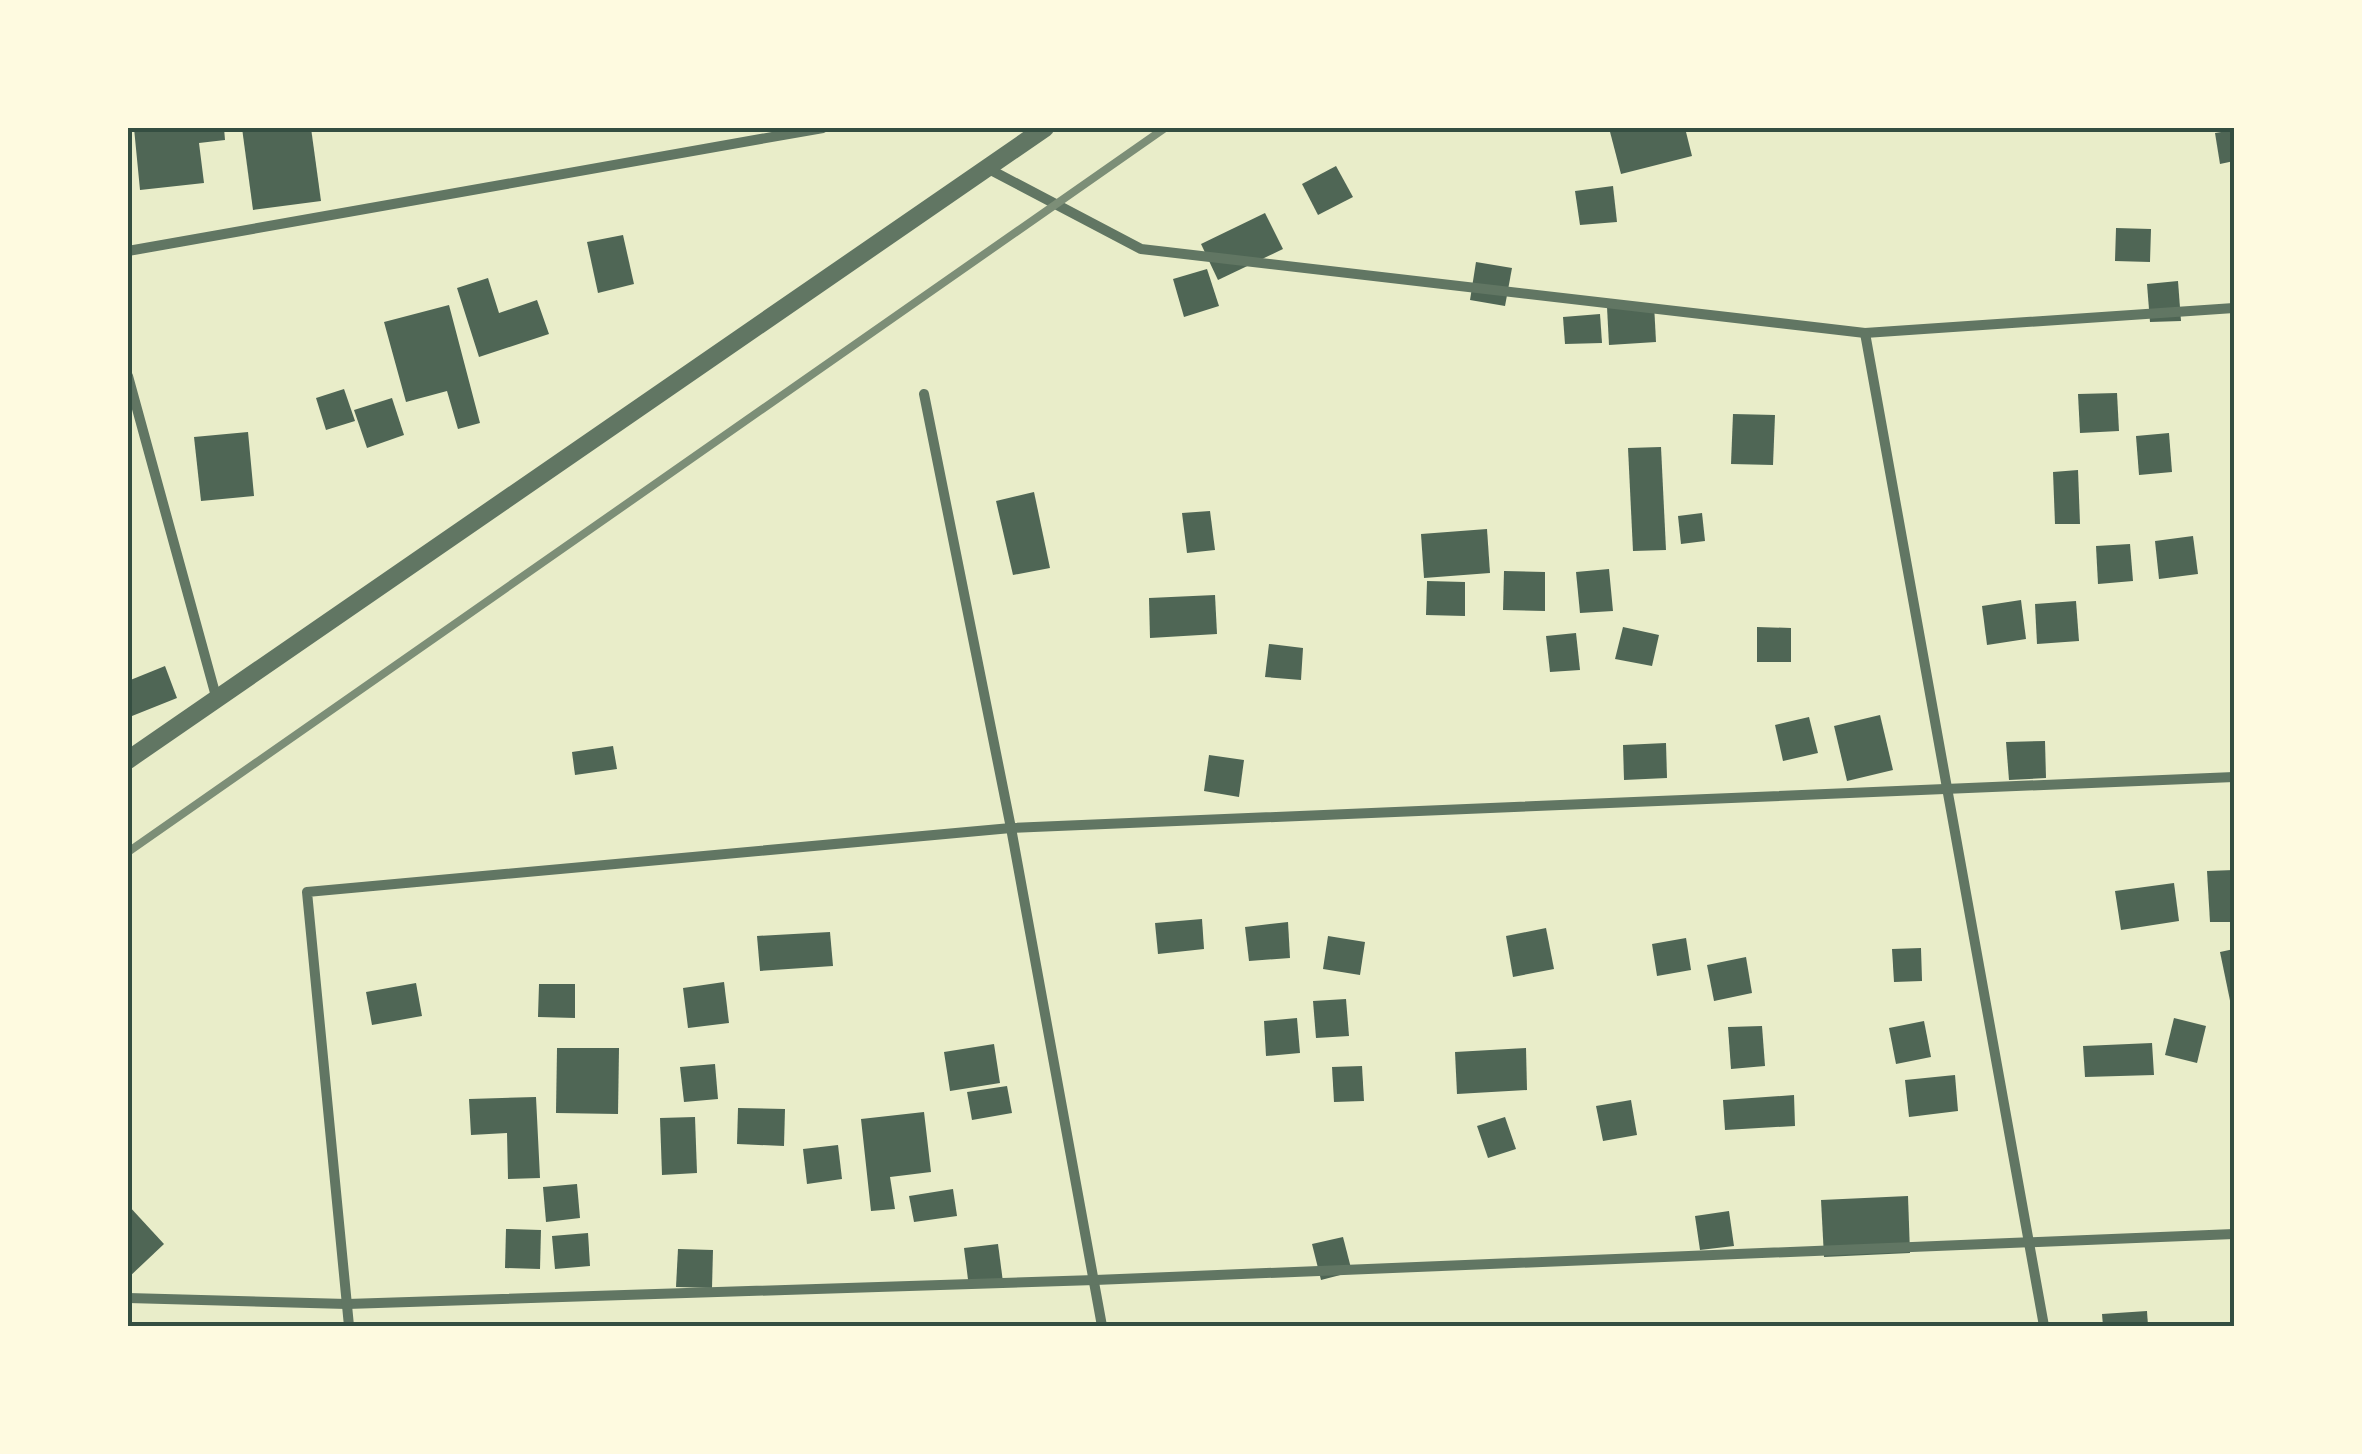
<svg xmlns="http://www.w3.org/2000/svg" width="2362" height="1454" font-family="Barlow,sans-serif">
  <style>
    .building { fill: #4f6655 }
    .lines { fill: none; stroke-linecap: round; stroke-linejoin: round }
    .minor { stroke: #617663; stroke-width: 10 }
    .tertiary { stroke: #617663; stroke-width: 18 }
    .rail { stroke: #7c8e77; stroke-width: 8 }
    .neatline { fill: none; stroke: #344e41; stroke-width: 4 }
  </style>
  <rect width="100%" height="100%" fill="#e9edc9"/>
  <g class="building">
    <polygon points="134,128 224,128 225,140 199,143 204,183 140,190"/>
    <polygon points="242,128 311,128 321,201 253,210"/>
    <polygon points="1609,128 1685,128 1692,156 1621,174"/>
    <polygon points="2234,130 2234,161 2220,164 2215,133"/>
    <polygon points="1336,166 1353,197 1318,215 1302,184"/>
    <polygon points="1613,186 1617,222 1580,225 1575,191"/>
    <polygon points="1265,213 1283,249 1218,280 1201,244"/>
    <polygon points="2116,228 2151,229 2150,262 2115,261"/>
    <polygon points="623,235 634,284 598,293 587,242"/>
    <polygon points="1476,262 1512,268 1505,306 1470,300"/>
    <polygon points="1207,269 1219,306 1184,317 1173,279"/>
    <polygon points="488,278 499,313 537,300 549,334 479,357 457,288"/>
    <polygon points="2178,281 2181,321 2150,322 2147,284"/>
    <polygon points="1654,304 1656,342 1609,345 1607,307"/>
    <polygon points="449,305 480,423 458,429 447,391 406,402 384,322"/>
    <polygon points="1600,314 1602,343 1565,344 1563,317"/>
    <polygon points="344,389 355,421 326,430 316,398"/>
    <polygon points="2117,393 2119,431 2080,433 2078,394"/>
    <polygon points="392,398 404,435 367,448 354,410"/>
    <polygon points="1733,414 1775,415 1773,465 1731,464"/>
    <polygon points="248,432 254,496 201,501 194,437"/>
    <polygon points="2169,433 2172,472 2139,475 2136,436"/>
    <polygon points="1661,447 1666,550 1633,551 1628,448"/>
    <polygon points="2078,470 2080,524 2055,524 2053,472"/>
    <polygon points="1034,492 1050,568 1013,575 996,501"/>
    <polygon points="1210,511 1215,550 1187,553 1182,513"/>
    <polygon points="1702,513 1705,541 1681,544 1678,516"/>
    <polygon points="1487,529 1490,573 1424,578 1421,534"/>
    <polygon points="2193,536 2198,574 2159,579 2155,541"/>
    <polygon points="2130,544 2133,581 2098,584 2096,546"/>
    <polygon points="1609,569 1613,611 1580,613 1576,572"/>
    <polygon points="1504,571 1545,572 1545,611 1503,610"/>
    <polygon points="1427,581 1465,582 1465,616 1426,615"/>
    <polygon points="1215,595 1217,634 1150,638 1149,598"/>
    <polygon points="2021,600 2026,639 1987,645 1982,606"/>
    <polygon points="2076,601 2079,641 2037,644 2035,604"/>
    <polygon points="1623,627 1659,635 1652,666 1615,659"/>
    <polygon points="1757,627 1791,628 1791,662 1757,662"/>
    <polygon points="1576,633 1580,670 1550,672 1546,636"/>
    <polygon points="1269,644 1303,648 1301,680 1265,677"/>
    <polygon points="165,666 177,698 132,716 128,681"/>
    <polygon points="1880,715 1893,770 1847,781 1834,726"/>
    <polygon points="1809,717 1818,753 1783,761 1775,725"/>
    <polygon points="2045,741 2046,778 2009,780 2006,742"/>
    <polygon points="1666,743 1667,778 1624,780 1623,745"/>
    <polygon points="613,746 617,769 575,775 572,752"/>
    <polygon points="1209,755 1244,760 1239,797 1204,791"/>
    <polygon points="2234,870 2234,922 2210,922 2207,871"/>
    <polygon points="2174,883 2179,921 2121,930 2115,891"/>
    <polygon points="1202,919 1204,949 1158,954 1155,923"/>
    <polygon points="1288,922 1290,958 1249,961 1245,927"/>
    <polygon points="1546,928 1554,969 1513,977 1506,936"/>
    <polygon points="830,932 833,966 760,971 757,936"/>
    <polygon points="1328,936 1365,942 1360,975 1323,969"/>
    <polygon points="1686,938 1691,970 1657,976 1652,944"/>
    <polygon points="1921,948 1922,981 1894,982 1892,949"/>
    <polygon points="2234,949 2234,1015 2233,1015 2220,952"/>
    <polygon points="1746,957 1752,993 1714,1001 1707,965"/>
    <polygon points="724,982 729,1023 688,1028 683,988"/>
    <polygon points="416,983 422,1016 372,1025 366,992"/>
    <polygon points="539,984 575,984 575,1018 538,1017"/>
    <polygon points="1346,999 1349,1036 1316,1038 1313,1001"/>
    <polygon points="1297,1018 1300,1053 1266,1056 1264,1021"/>
    <polygon points="2174,1018 2206,1026 2197,1063 2165,1055"/>
    <polygon points="1924,1021 1931,1057 1896,1064 1889,1028"/>
    <polygon points="1762,1026 1765,1066 1731,1069 1728,1027"/>
    <polygon points="2152,1043 2154,1075 2085,1077 2083,1046"/>
    <polygon points="994,1044 1000,1083 950,1091 944,1052"/>
    <polygon points="557,1048 619,1048 618,1114 556,1113"/>
    <polygon points="1526,1048 1527,1090 1457,1094 1455,1052"/>
    <polygon points="715,1064 718,1099 684,1102 680,1067"/>
    <polygon points="1362,1066 1364,1101 1334,1102 1332,1067"/>
    <polygon points="1955,1075 1958,1111 1909,1117 1905,1080"/>
    <polygon points="1007,1086 1012,1113 972,1120 967,1092"/>
    <polygon points="1794,1095 1795,1126 1725,1130 1723,1100"/>
    <polygon points="536,1097 540,1178 508,1179 507,1133 471,1135 469,1099"/>
    <polygon points="1631,1100 1637,1135 1603,1141 1596,1106"/>
    <polygon points="738,1108 785,1109 784,1146 737,1144"/>
    <polygon points="924,1112 931,1172 890,1177 895,1209 871,1211 861,1119"/>
    <polygon points="695,1117 697,1173 662,1175 660,1118"/>
    <polygon points="1505,1117 1516,1149 1488,1158 1477,1126"/>
    <polygon points="838,1145 842,1179 807,1184 803,1149"/>
    <polygon points="577,1184 580,1218 546,1222 543,1187"/>
    <polygon points="953,1189 957,1216 914,1222 909,1196"/>
    <polygon points="1908,1196 1910,1253 1824,1257 1821,1200"/>
    <polygon points="128,1205 164,1244 128,1278"/>
    <polygon points="1729,1211 1734,1246 1700,1250 1695,1216"/>
    <polygon points="506,1229 541,1230 540,1269 505,1268"/>
    <polygon points="588,1233 590,1266 555,1269 552,1236"/>
    <polygon points="1343,1237 1352,1272 1321,1280 1312,1244"/>
    <polygon points="998,1244 1003,1282 969,1287 964,1248"/>
    <polygon points="678,1249 713,1250 712,1288 676,1287"/>
    <polygon points="2147,1311 2148,1326 2103,1326 2102,1314"/>
  </g>
  <g class="lines">
    <g class="minor">
      <polyline points="987,168 1141,249 1865,333 2234,308"/>
      <polyline points="128,251 823,128"/>
      <polyline points="1865,333 2044,1326"/>
      <polyline points="128,376 217,700"/>
      <polyline points="924,394 1011,828 1102,1326"/>
      <polyline points="128,1298 347,1304 1095,1280 2234,1234"/>
      <polyline points="349,1326 307,892 1011,828 2234,777"/>
    </g>
    <polyline class="tertiary" points="128,760 1045,128"/>
    <polyline class="rail" points="128,852 1165,128"/>
  </g>
  <rect width="2362" height="1454" fill="none" stroke="#fefae0" stroke-width="260"/>
  <rect x="130" y="130" width="2102" height="1194" class="neatline"/>
</svg>
